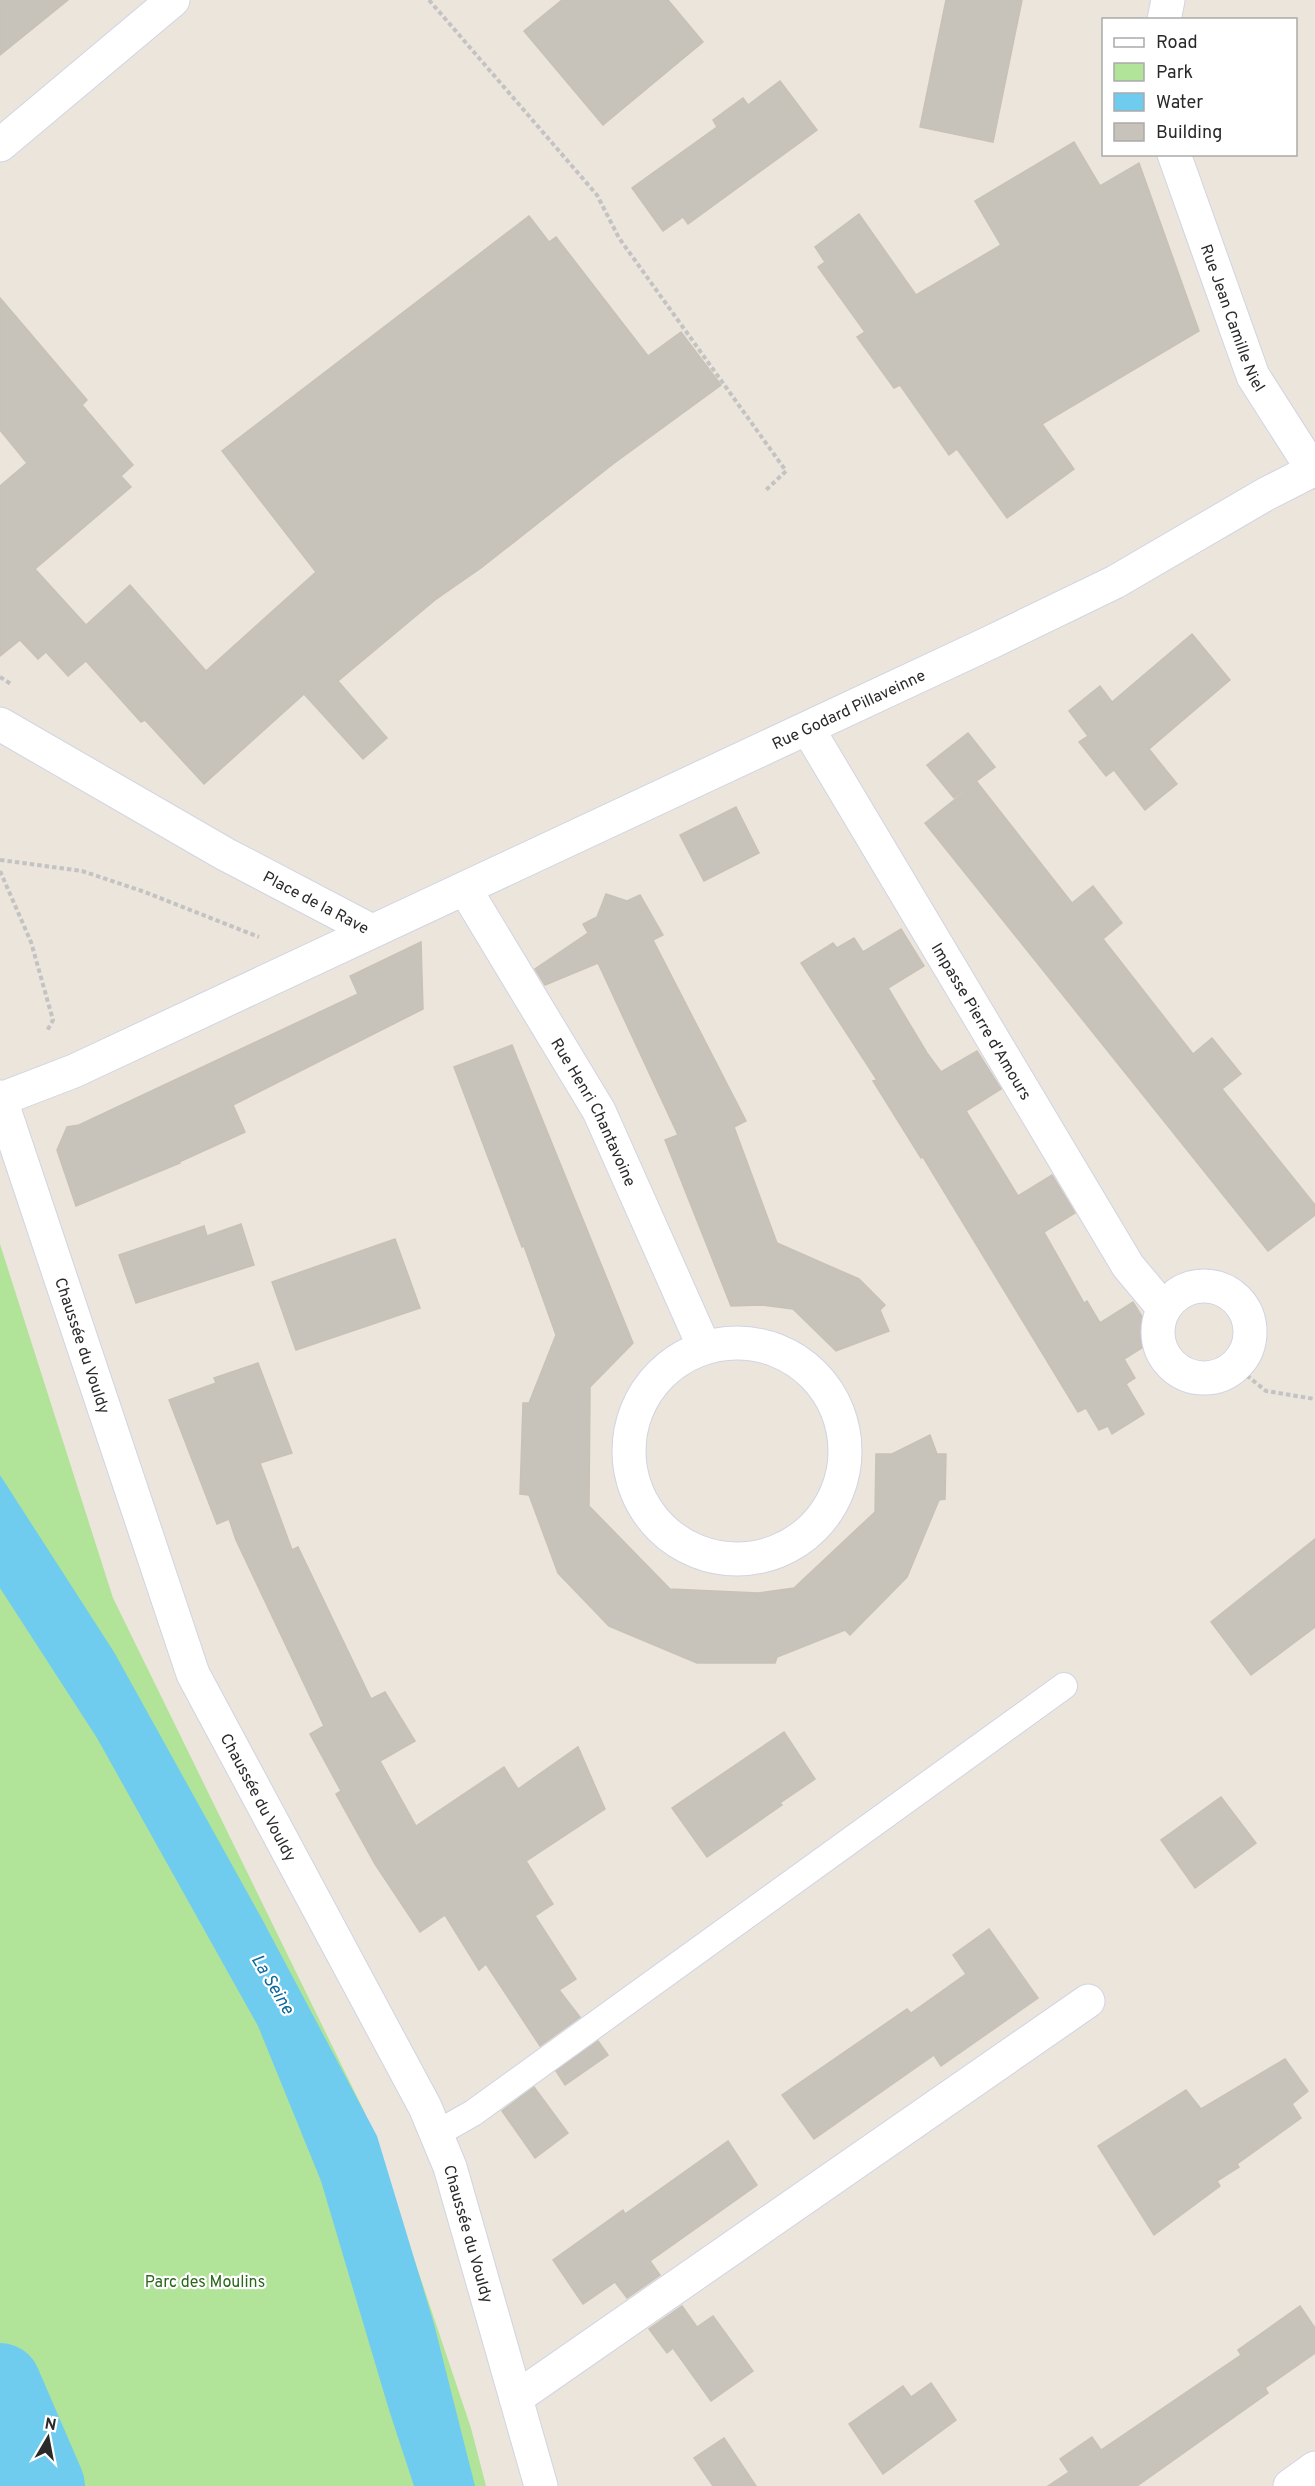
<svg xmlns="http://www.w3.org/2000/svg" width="1315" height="2486" font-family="Overpass,sans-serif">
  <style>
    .green { fill: #b1e398 }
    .water { fill: #6fccef }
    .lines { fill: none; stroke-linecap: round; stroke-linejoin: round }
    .river { stroke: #6fccef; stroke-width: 82 }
    .building { fill: #c7c3bb; stroke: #c8c1b6; stroke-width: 1.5 }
    .lane-casing { stroke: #d1d4e3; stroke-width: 28 }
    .street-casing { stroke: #d1d4e3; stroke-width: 35 }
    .secondary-casing { stroke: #d1d4e3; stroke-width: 35 }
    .path { stroke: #c3c3c3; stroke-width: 4; stroke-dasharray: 4.5 3; stroke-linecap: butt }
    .lane { stroke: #fff; stroke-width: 26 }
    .street { stroke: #fff; stroke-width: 33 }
    .secondary { stroke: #fff; stroke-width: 33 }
    .labels { text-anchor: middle; stroke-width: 4.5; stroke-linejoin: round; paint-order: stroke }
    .street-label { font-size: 16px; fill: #2a2a2a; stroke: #fff }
    .park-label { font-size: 16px; fill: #29671a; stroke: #fff }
    .water-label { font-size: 18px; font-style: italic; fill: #0d699b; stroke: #fff }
  </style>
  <rect width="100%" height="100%" fill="#ece5dc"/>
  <polygon class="green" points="0,1244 113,1598 365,2113 471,2428 486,2486 0,2486"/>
  <polygon class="water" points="0,1475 114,1652 262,1919 377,2136 434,2324 475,2486 414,2486 389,2410 321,2181 258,2026 97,1738 0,1588"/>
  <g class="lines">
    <polyline class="river" points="0,2384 44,2486"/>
  </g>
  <g class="building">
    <polygon points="0,0 68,0 0,55"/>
    <polygon points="562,0 668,0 703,42 603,125 524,31"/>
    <polygon points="946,0 1022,0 993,142 920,127"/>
    <polygon points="780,81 817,130 688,224 683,217 663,231 632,188 717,127 713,120 743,98 748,105"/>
    <polygon points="1074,142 1100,186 1139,163 1199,331 1042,424 1074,469 1007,518 957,449 949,455 900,385 894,388 857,337 865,332 818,267 825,262 815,247 859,214 916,295 1001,245 975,201"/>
    <polygon points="529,216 549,242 556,237 648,356 681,332 721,385 613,464 481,568 435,600 338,681 387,738 363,759 304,694 204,784 145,720 141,722 86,661 68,676 46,652 38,659 20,640 0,656 0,486 27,463 0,430 0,298 87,400 82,405 133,465 121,476 131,487 35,569 86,625 130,585 206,671 316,572 222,451"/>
    <polygon points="1192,634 1230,680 1149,749 1177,784 1145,810 1114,770 1106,776 1079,742 1088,736 1069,711 1100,686 1112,702"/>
    <polygon points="968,733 995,767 954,798 927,765"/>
    <polygon points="977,782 1072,903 1093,886 1122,923 1103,939 1193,1054 1212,1038 1241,1074 1222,1089 1315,1205 1315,1215 1268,1251 925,823"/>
    <polygon points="736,807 759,853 704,881 680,835"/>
    <polygon points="606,894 627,901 640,895 663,935 653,940 746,1121 734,1127 777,1243 859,1279 885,1305 880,1310 889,1331 836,1351 793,1309 762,1305 731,1306 665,1140 678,1135 598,963 545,985 535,969 588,933 583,924 597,917"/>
    <polygon points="901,929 924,966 888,988 927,1053 941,1072 977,1051 1001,1089 966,1111 1018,1196 1052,1175 1075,1213 1044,1232 1084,1303 1087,1301 1100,1323 1133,1302 1156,1339 1124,1359 1135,1378 1126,1384 1144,1414 1112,1434 1108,1426 1099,1430 1086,1408 1078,1412 923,1157 921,1158 873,1081 877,1080 801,963 833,943 837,948 854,938 863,952"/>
    <polygon points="421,942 423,1009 233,1105 245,1132 179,1162 180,1163 76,1206 57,1150 67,1127 79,1125 358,994 350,976"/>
    <polygon points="512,1045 633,1343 590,1387 589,1506 670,1589 758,1593 794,1588 875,1512 876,1454 892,1454 930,1435 937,1454 946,1454 945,1499 939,1500 907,1577 850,1635 845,1630 777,1657 775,1663 697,1663 609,1626 558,1573 529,1495 520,1494 523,1403 529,1403 556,1335 524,1246 522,1247 454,1067"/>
    <polygon points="241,1224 254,1265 136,1303 119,1255 204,1226 207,1236"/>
    <polygon points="395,1239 420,1308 296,1350 272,1282"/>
    <polygon points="258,1363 292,1453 260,1463 292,1550 298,1547 371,1699 385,1692 415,1741 380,1761 416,1826 504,1767 518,1789 578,1747 605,1809 526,1861 553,1904 535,1916 576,1979 559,1990 580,2017 540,2046 486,1964 479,1970 445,1915 420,1932 375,1864 336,1794 341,1791 310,1734 324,1726 236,1540 229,1519 217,1524 169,1400 216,1383 214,1378"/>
    <polygon points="1315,1539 1315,1627 1251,1675 1211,1622"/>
    <polygon points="784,1732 815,1779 780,1803 782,1805 707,1857 672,1808"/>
    <polygon points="1221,1797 1256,1843 1195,1888 1161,1840"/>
    <polygon points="989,1929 1038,1998 941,2066 934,2055 814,2139 782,2095 907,2009 911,2013 966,1974 953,1955"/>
    <polygon points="598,2041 608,2055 565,2085 556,2071"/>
    <polygon points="1285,2059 1308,2091 1292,2104 1301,2118 1237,2164 1239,2167 1217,2181 1220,2186 1154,2235 1098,2146 1186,2090 1201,2109"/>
    <polygon points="534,2087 568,2133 535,2158 502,2111"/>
    <polygon points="728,2141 757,2185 650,2261 660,2275 627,2298 615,2282 583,2304 553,2260 623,2210 625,2214"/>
    <polygon points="682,2306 697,2327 713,2316 753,2371 711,2401 673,2348 667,2353 649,2329"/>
    <polygon points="1300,2306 1315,2328 1315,2353 1265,2388 1268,2393 1137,2486 1048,2486 1069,2472 1060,2459 1092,2437 1101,2450 1241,2355 1238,2350"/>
    <polygon points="931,2383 956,2420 883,2474 849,2424 903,2386 911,2397"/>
    <polygon points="724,2438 756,2486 713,2486 694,2458"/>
  </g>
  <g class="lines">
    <defs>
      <polyline id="lane" points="436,2134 473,2113 1064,1686"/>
      <g id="street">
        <polyline points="1164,20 1168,0"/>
        <polyline points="0,145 173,0"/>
        <path id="s1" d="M1174 154 1253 376 1313 470"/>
        <path id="s2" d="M0 724 225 854 372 931"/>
        <path id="s3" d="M808 729 1128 1266 1164 1309"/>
        <path id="s4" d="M465 889 599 1111 704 1347"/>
        <path id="s5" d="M1 1099 74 1071 989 643 1115 582 1266 494 1315 469"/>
        <circle cx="1204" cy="1332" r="46"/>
        <circle cx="737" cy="1451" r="108"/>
        <polyline points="516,2398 1088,2001"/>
        <polyline points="1290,2486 1315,2468"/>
      </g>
      <g id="secondary">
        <path id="s6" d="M0 1097 193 1674 425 2107 450 2167 541 2486"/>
      </g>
    </defs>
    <use href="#lane" class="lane-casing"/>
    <use href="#street" class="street-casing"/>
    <use href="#secondary" class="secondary-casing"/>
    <g class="path">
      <polyline points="429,0 597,195 619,238 786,471 766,490"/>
      <polyline points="0,677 11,684"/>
      <polyline points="0,860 82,871 142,891 259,937"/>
      <polyline points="0,871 31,942 53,1020 47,1031"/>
      <polyline points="1235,1366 1266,1391 1315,1399"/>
    </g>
    <use href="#lane" class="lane"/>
    <use href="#street" class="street"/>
    <use href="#secondary" class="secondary"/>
  </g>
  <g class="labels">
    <g class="street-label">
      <text dy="6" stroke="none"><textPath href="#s1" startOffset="174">Rue Jean Camille Niel</textPath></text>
      <text dy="6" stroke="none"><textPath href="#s5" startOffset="933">Rue Godard Pillaveinne</textPath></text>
      <text dy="6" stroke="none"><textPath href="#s2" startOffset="363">Place de la Rave</textPath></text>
      <text dy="6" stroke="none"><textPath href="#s3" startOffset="340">Impasse Pierre d'Amours</textPath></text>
      <text dy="6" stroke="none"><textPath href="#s4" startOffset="258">Rue Henri Chantavoine</textPath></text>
      <text dy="6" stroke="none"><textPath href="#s6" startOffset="262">Chaussée du Vouldy</textPath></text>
      <text dy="6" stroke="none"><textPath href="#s6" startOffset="748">Chaussée du Vouldy</textPath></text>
      <text dy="6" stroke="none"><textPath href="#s6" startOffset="1234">Chaussée du Vouldy</textPath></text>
    </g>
    <g class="park-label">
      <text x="205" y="2287">Parc des Moulins</text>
    </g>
    <g class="water-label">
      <text transform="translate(273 1984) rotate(59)" y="6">La Seine</text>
    </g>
  </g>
  <rect x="1102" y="18" width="195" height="138" fill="#ffffff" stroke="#aaaaaa" stroke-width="1.5"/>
  <rect x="1114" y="38" width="30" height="9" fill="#ffffff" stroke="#aaaaaa" stroke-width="1.5"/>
  <text x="1156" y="48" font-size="18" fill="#2a2a2a">Road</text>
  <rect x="1114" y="63" width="30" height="18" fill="#b1e398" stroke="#aaaaaa" stroke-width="1.5"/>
  <text x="1156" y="78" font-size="18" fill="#2a2a2a">Park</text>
  <rect x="1114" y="93" width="30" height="18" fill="#6fccef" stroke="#aaaaaa" stroke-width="1.5"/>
  <text x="1156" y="108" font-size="18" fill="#2a2a2a">Water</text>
  <rect x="1114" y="123" width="30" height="18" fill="#c7c3bb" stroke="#aaaaaa" stroke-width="1.5"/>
  <text x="1156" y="138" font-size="18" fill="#2a2a2a">Building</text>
  <g transform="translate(48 2438) rotate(10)" stroke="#ffffff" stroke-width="4.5" paint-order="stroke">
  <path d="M0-4.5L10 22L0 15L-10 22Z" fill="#2a2a2a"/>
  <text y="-9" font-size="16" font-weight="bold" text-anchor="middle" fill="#2a2a2a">N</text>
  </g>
</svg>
